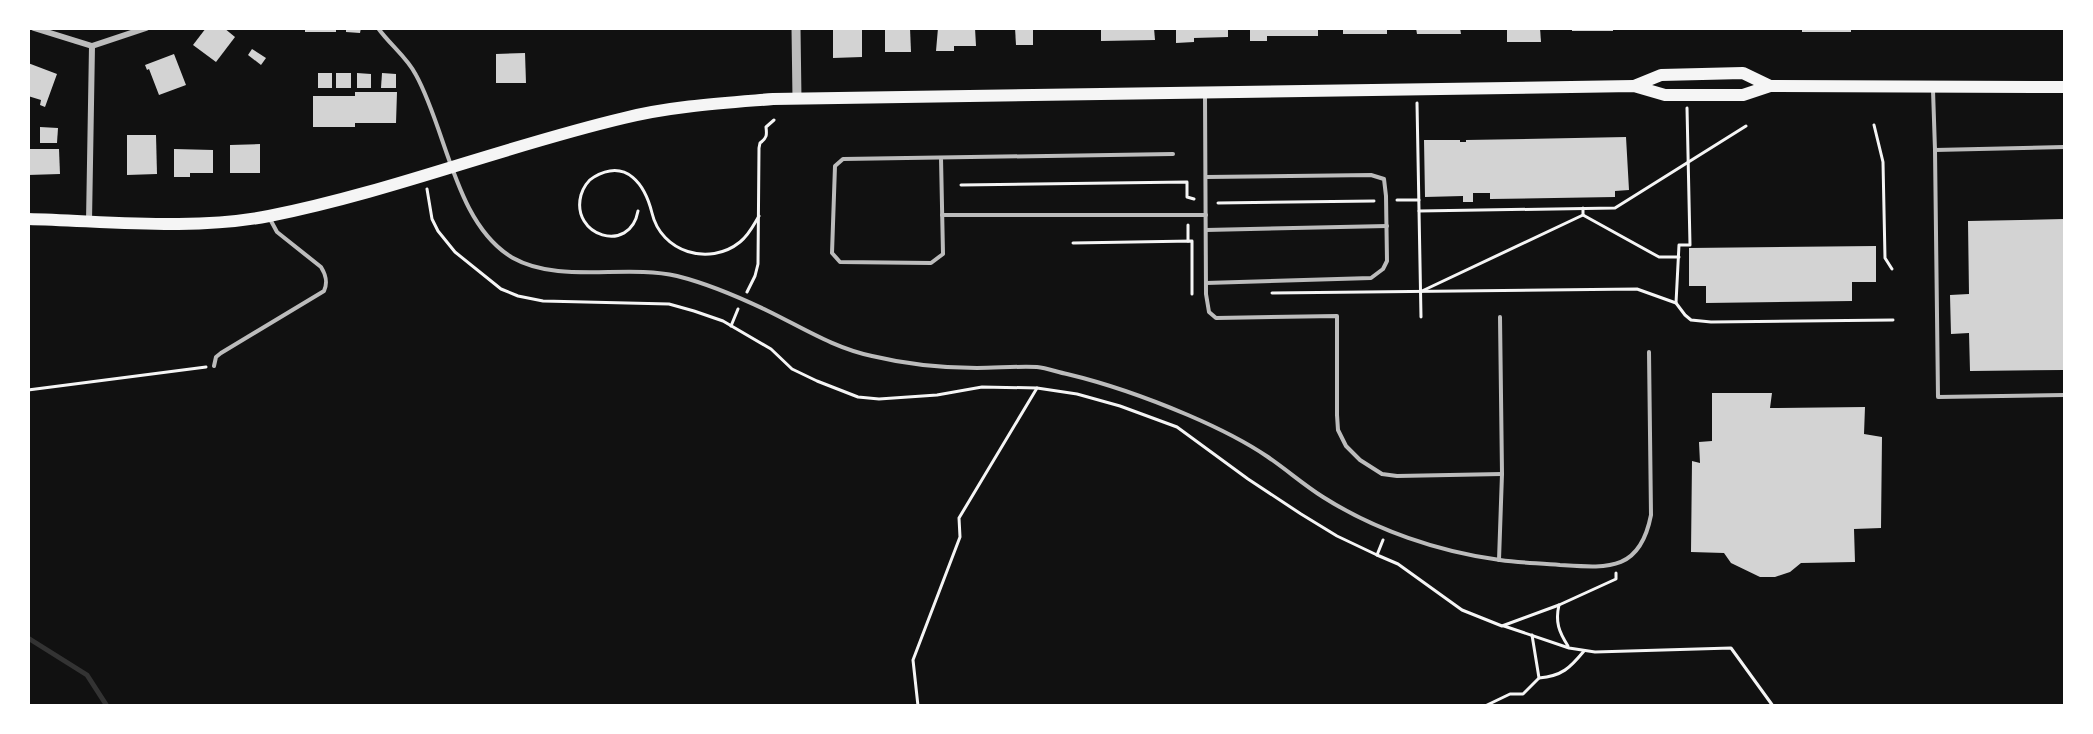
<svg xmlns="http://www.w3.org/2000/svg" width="2093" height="734" font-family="Lato,sans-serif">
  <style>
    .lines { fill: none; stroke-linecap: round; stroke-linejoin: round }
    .stream { stroke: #333; stroke-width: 5 }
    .building { fill: #d3d3d3 }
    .path { stroke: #f5f5f5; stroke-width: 3 }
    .service { stroke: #bcbcbc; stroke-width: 4 }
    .minor { stroke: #bcbcbc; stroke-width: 6 }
    .tertiary { stroke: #bcbcbc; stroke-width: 9 }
    .primary { stroke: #f5f5f5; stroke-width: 12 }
  </style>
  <rect width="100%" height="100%" fill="#111"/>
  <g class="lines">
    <polyline class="stream" points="28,638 87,675 107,706"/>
  </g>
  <g class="building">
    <polygon points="206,28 224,28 235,37 216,62 193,45"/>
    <rect x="305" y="28" width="31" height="4"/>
    <polygon points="346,28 361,28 360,33 346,32"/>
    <polygon points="833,28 862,29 862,57 833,58"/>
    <polygon points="885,28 910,28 911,52 885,52"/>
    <polygon points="938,28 975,28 976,46 954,46 954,51 936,51"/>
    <polygon points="1015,28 1033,28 1033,45 1016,45"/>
    <polygon points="1101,28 1154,28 1155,40 1101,41"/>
    <polygon points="1176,28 1228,28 1228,37 1194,38 1194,42 1176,43"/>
    <polygon points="1250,28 1318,28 1318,36 1267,36 1267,41 1250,41"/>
    <rect x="1343" y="28" width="44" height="6"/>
    <polygon points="1416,28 1460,28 1461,34 1417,34"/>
    <polygon points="1507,28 1540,28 1541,42 1507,42"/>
    <rect x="1572" y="28" width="41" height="3"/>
    <rect x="1802" y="28" width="49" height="4"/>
    <polygon points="252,49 266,58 261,65 248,55"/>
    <polygon points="525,53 526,83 496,83 496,54"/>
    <polygon points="174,54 186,85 159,95 149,69 147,70 145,65"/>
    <polygon points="28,63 57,74 45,107 40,105 41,100 28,96"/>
    <rect x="318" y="73" width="14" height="15"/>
    <rect x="336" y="73" width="15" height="15"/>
    <polygon points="357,73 371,74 371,88 357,88"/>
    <polygon points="382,73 396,74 396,88 381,88"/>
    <polygon points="355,92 397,92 396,123 355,123 355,127 313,127 313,96 355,96"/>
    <polygon points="40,127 58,128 57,143 40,143"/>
    <polygon points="127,135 156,135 157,174 127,175"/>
    <polygon points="1626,137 1629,190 1615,191 1615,197 1490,199 1490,193 1473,193 1473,202 1463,202 1463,196 1425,197 1424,140 1460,140 1460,142 1466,142 1466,140"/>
    <polygon points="260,144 260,173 230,173 230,145"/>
    <polygon points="28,149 59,149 60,174 28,175"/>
    <polygon points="174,149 213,150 213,173 190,173 190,177 174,177"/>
    <polygon points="2064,219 2064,370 1970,371 1969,333 1951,334 1950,295 1969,294 1968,221"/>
    <polygon points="1876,246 1876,282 1852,282 1852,301 1706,303 1706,286 1689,286 1689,248"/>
    <polygon points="1712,393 1772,393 1770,408 1865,407 1864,434 1882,437 1881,528 1854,529 1855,562 1801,563 1790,572 1775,577 1760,577 1731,563 1724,553 1691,552 1692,461 1700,463 1699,442 1712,441"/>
  </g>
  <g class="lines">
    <g class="path">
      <polyline points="1417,103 1421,317"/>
      <polyline points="1874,125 1883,162 1885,258 1892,269"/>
      <polyline points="961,185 1187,182 1187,197 1194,199"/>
      <polyline points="427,189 432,219 438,231 455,252 501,289 518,296 543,301 669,304 694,311 723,321 771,349 792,369 817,381 858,397 879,399 937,395 982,387 1037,388 1077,394 1120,406 1177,427 1248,479 1301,514 1337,536 1377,555"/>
      <polyline points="1397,200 1419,200"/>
      <polyline points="1218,203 1374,201"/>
      <polyline points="1583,208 1583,215 1659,257 1679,257"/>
      <path d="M638 211C630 255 570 236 581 195 583 188 588 180 594 177 627 158 645 185 652 213 661 252 709 267 740 242 749 235 753 226 759 216"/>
      <polyline points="1419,211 1615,208 1746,126"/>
      <polyline points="1188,225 1188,241"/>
      <polyline points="1073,243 1192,241 1192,294"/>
      <polyline points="1422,291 1583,215"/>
      <path d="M747 292 755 276 758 264 759 148 760 143C767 138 767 135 766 127L774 120"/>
      <polyline points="1272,293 1637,289 1676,303 1685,315 1691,320 1711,322 1893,320"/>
      <polyline points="1676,303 1679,245 1690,245 1687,108"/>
      <polyline points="731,326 738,309"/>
      <polyline points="28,390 206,367"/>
      <polyline points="1383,540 1377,555 1398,564 1462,610 1502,626 1559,605 1616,579 1616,573"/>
      <path d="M1559 605C1555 622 1559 632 1568 646"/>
      <polyline points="1504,626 1569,648 1595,652 1731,648 1773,706"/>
      <path d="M1539 678C1562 676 1570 668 1584 651"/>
      <polyline points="918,706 913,660 960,537 959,518 1037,388"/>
      <polyline points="1485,706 1510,694 1523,694 1539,678 1532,635"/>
    </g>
    <g class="service">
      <path d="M378 28C390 45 407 57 416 75 447 131 455 224 513 258 559 284 625 264 677 276 709 284 739 297 768 311 803 328 834 348 872 356 905 364 942 368 977 368 997 368 1017 366 1037 367 1047 368 1057 372 1067 374 1109 384 1148 398 1188 415 1216 427 1243 440 1268 457 1287 470 1304 485 1323 497 1375 530 1439 552 1500 560 1520 563 1540 563 1560 565 1608 568 1640 572 1651 515L1649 352"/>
      <polyline points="1933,90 1935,150 2064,147"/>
      <polyline points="1205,96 1206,294 1209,312 1216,318 1337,316 1337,415 1338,430 1346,446 1360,460 1382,474 1397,476 1502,474"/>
      <polyline points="1935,150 1938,397 2064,395"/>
      <polyline points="941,158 943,254 931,263 840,262 832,253 835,166 843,159 1173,154"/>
      <polyline points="1206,177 1371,175 1384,179 1386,196 1387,261 1383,269 1371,278 1206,283"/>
      <polyline points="942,215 1206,215"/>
      <polyline points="1206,230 1387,226"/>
      <path d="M214 366 216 357 221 353 324 291C328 282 326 275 321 267L277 232 270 219"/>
      <polyline points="1499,560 1502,474 1500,317"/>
    </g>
    <g class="minor">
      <polyline points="34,28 92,46"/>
      <polyline points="92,46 146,28"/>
      <polyline points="89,221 92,46"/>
    </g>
    <polyline class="tertiary" points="796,28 797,99"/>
    <g class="primary">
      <polyline points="1634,86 1661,75 1743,73 1770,86"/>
      <path d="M28 219C108 221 191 231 269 216 390 192 505 146 624 118 672 106 724 103 773 99L1634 86 1665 95H1743L1770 86 2064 87"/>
    </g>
  </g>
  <rect width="2093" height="734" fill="none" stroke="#ffffff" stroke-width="60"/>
</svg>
